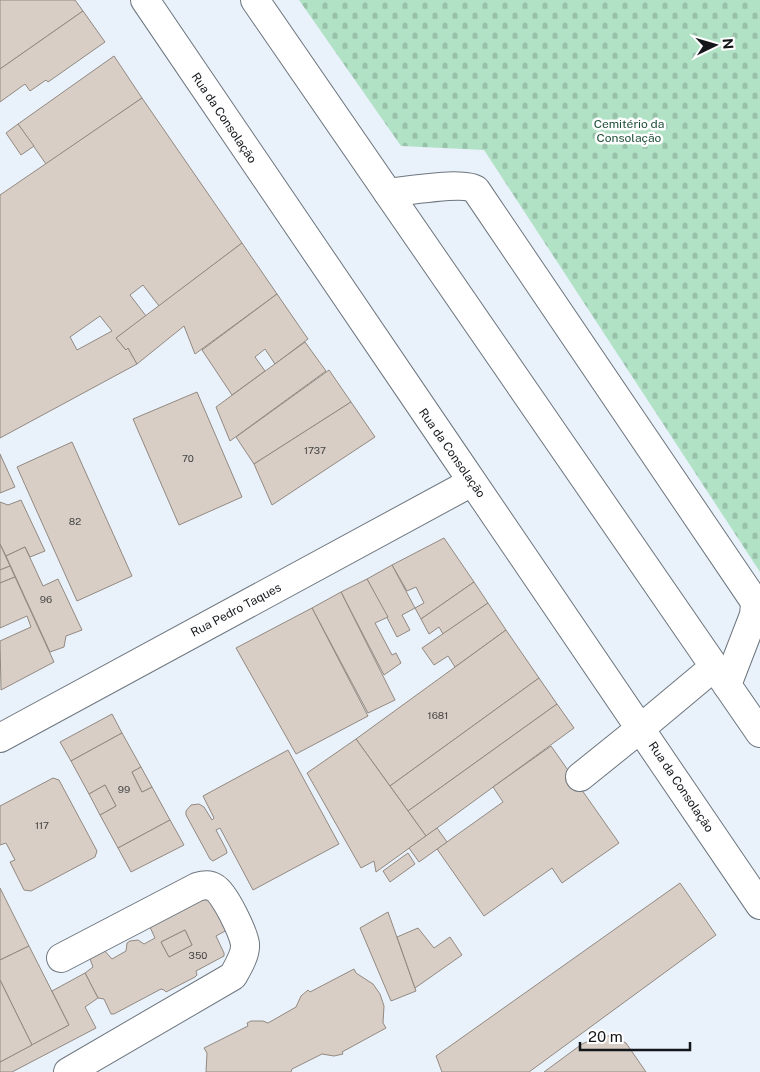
<svg xmlns="http://www.w3.org/2000/svg" width="760" height="1072" font-family="'Public Sans',sans-serif">
  <style>
    .cemetery { fill: url(#cemetery-stones) }
    .building { fill: #d8cec5; stroke: #928981; fill-rule: evenodd }
    .lines { fill: none; stroke-linecap: round; stroke-linejoin: round }
    .minor-casing { stroke: #6e767e; stroke-width: 30 }
    .major-casing { stroke: #6e767e; stroke-width: 30 }
    .minor { stroke: #fff; stroke-width: 28 }
    .major { stroke: #fff; stroke-width: 28 }
    .labels { text-anchor: middle; stroke-width: 5; stroke-linejoin: round; paint-order: stroke }
    .number-label { font-size: 10px; fill: #454545 }
    .street-label { font-size: 12px; fill: #14171a; stroke: #fefefe }
    .park-label { font-size: 12px; fill: #1c4e36; stroke: #fefefe }
  </style>
  <defs>
    <pattern id="cemetery-stones" width="16" height="16" patternUnits="userSpaceOnUse" patternTransform="scale(1.25)"><rect width="16" height="16" fill="#b2e2c6"/><path d="M2 7V4a2 2 0 0 1 4 0v3zM10 15v-3a2 2 0 0 1 4 0v3z" fill="#98c1aa"/></pattern>
  </defs>
  <rect width="100%" height="100%" fill="#e9f1fb"/>
  <polygon class="cemetery" points="299,0 760,0 760,572 484,150 401,146"/>
  <g class="building">
    <polygon points="0,0 75,0 83,11 0,69"/>
    <polygon points="83,11 105,42 48,82 46,80 30,91 25,84 0,102 0,69"/>
    <polygon points="114,56 142,98 46,164 18,124"/>
    <path d="M142 98 242 243 159 306 143 285 130 295 146 316 116 338 126 350 128 348 137 364 0 438V195ZM100 316 112 331 77 350 70 337Z"/>
    <polygon points="18,124 34,146 21,155 6,133"/>
    <polygon points="242,243 277,294 195,354 184,326 137,364 128,348 126,350 116,338"/>
    <polygon points="277,294 308,339 275,364 265,349 255,357 265,371 232,395 202,350"/>
    <polygon points="305,342 326,371 230,441 216,407"/>
    <polygon points="329,370 351,402 254,464 236,437"/>
    <polygon points="197,392 242,497 179,525 133,419"/>
    <polygon points="351,402 375,437 272,505 254,464"/>
    <polygon points="72,442 132,576 77,601 17,467"/>
    <polygon points="0,454 15,487 0,493"/>
    <polygon points="21,500 45,551 30,557 25,547 6,556 0,544 0,502 8,505"/>
    <polygon points="444,538 474,582 421,619 415,608 424,603 416,587 407,591 392,565"/>
    <polygon points="0,544 10,566 0,570"/>
    <polygon points="25,547 43,586 58,579 82,630 66,636 64,647 50,652 6,556"/>
    <polygon points="392,565 415,608 402,615 410,630 397,637 367,579"/>
    <polygon points="10,566 15,577 0,583 0,570"/>
    <polygon points="15,577 54,662 1,690 0,641 31,627 27,616 0,628 0,583"/>
    <polygon points="367,579 388,617 375,623 392,655 396,653 401,663 384,675 341,592"/>
    <polygon points="474,582 488,603 443,634 439,627 429,634 421,619"/>
    <polygon points="341,592 395,700 368,713 312,608"/>
    <polygon points="488,603 506,630 455,667 448,656 434,665 422,648"/>
    <polygon points="312,608 368,716 296,754 236,648"/>
    <polygon points="506,630 539,678 390,786 356,739"/>
    <polygon points="539,678 557,704 408,811 390,786"/>
    <polygon points="557,704 574,728 426,836 408,811"/>
    <polygon points="112,714 122,733 71,761 60,742"/>
    <polygon points="122,733 141,767 132,772 142,792 152,787 170,820 118,848 100,815 116,806 105,785 89,794 71,761"/>
    <polygon points="356,739 426,836 376,872 374,861 361,868 307,773"/>
    <polygon points="551,746 619,843 562,883 552,868 484,916 437,849 503,802 493,787"/>
    <polygon points="288,750 339,844 253,890 220,828 216,830 226,849 227,853 213,861 210,859 186,815 186,811 191,805 199,804 204,807 212,820 214,818 203,796"/>
    <polygon points="141,767 152,787 142,792 132,772"/>
    <polygon points="53,778 59,780 97,851 95,857 31,891 24,890 10,862 15,860 6,843 0,845 0,806"/>
    <polygon points="105,785 116,806 100,815 89,794"/>
    <polygon points="170,820 184,845 131,872 118,848"/>
    <polygon points="437,828 447,842 419,862 409,848"/>
    <polygon points="408,853 415,864 390,882 383,871"/>
    <polygon points="680,883 716,935 529,1072 442,1072 436,1056"/>
    <polygon points="0,888 29,946 0,960"/>
    <path d="M208 894 227 930 216 936 224 953V956L196 971 197 975 195 977 166 992 164 990 161 989 114 1014H111L104 999 98 998 85 973 93 967 89 956 103 949 112 959 126 951 127 943 130 941 138 940 144 944 155 938 149 925ZM185 930 192 945 169 957 161 942Z"/>
    <polygon points="388,912 416,991 391,1001 360,928"/>
    <polygon points="418,928 434,948 450,937 462,955 415,988 397,937"/>
    <polygon points="185,930 192,945 169,957 161,942"/>
    <polygon points="29,946 69,1025 32,1045 0,980 0,960"/>
    <polygon points="354,969 356,973 373,984 380,994 384,1006 383,1023 386,1028 342,1052 343,1054 334,1056 322,1054 292,1069 291,1072 206,1072 207,1053 204,1048 248,1026 247,1023 251,1021 263,1021 268,1023 296,1007 301,996 308,990 310,992"/>
    <polygon points="85,973 98,998 85,1007 96,1028 12,1072 0,1072 0,1062 69,1025 52,991"/>
    <polygon points="0,980 32,1045 0,1062"/>
    <polygon points="603,1035 615,1037 626,1043 646,1072 544,1072 582,1044"/>
  </g>
  <g class="lines">
    <defs>
      <g id="minor">
        <path d="M388 193C406 191 464 181 476 190L753 599 755 604 754 615 727 685"/>
        <polyline points="0,738 472,482"/>
        <polyline points="580,777 641,728"/>
        <path d="M61 958 197 887C204 885 209 884 215 888 225 894 243 932 245 944 246 954 238 967 233 976L68 1072"/>
      </g>
      <g id="major">
        <path d="M145 0C348 303 557 602 760 905"/>
        <polyline points="255,0 760,733"/>
        <polyline points="641,728 714,667"/>
      </g>
    </defs>
    <use href="#minor" class="minor-casing"/>
    <use href="#major" class="major-casing"/>
    <use href="#minor" class="minor"/>
    <use href="#major" class="major"/>
  </g>
  <g class="labels">
    <g class="number-label">
      <text x="315" y="454">1737</text>
      <text x="188" y="462">70</text>
      <text x="75" y="525">82</text>
      <text x="46" y="603">96</text>
      <text x="438" y="719">1681</text>
      <text x="124" y="793">99</text>
      <text x="42" y="829">117</text>
      <text x="198" y="959">350</text>
    </g>
    <g class="street-label">
      <text transform="translate(224 118) rotate(56)" y="4">Rua da Consolação</text>
      <text transform="translate(452 453) rotate(55)" y="4">Rua da Consolação</text>
      <text transform="translate(236 610) rotate(-28)" y="4">Rua Pedro Taques</text>
      <text transform="translate(681 787) rotate(56)" y="4">Rua da Consolação</text>
    </g>
    <g class="park-label">
      <text x="629" y="128">Cemitério da<tspan x="629" dy="14">Consolação</tspan></text>
    </g>
  </g>
  <g transform="translate(715 45) rotate(85)" stroke="#fefefe" stroke-width="4" paint-order="stroke">
  <path d="M0-4L9 19L0 12L-9 19Z" fill="#14171a"/>
  <text y="-8" font-size="14" font-weight="bold" text-anchor="middle" fill="#14171a">N</text>
  </g>
  <path d="M580 1042v8h110v-8" fill="none" stroke="#14171a" stroke-width="2.5"/>
  <text x="588" y="1042" font-size="15" fill="#14171a" stroke="#fefefe" stroke-width="4" paint-order="stroke">20 m</text>
</svg>
